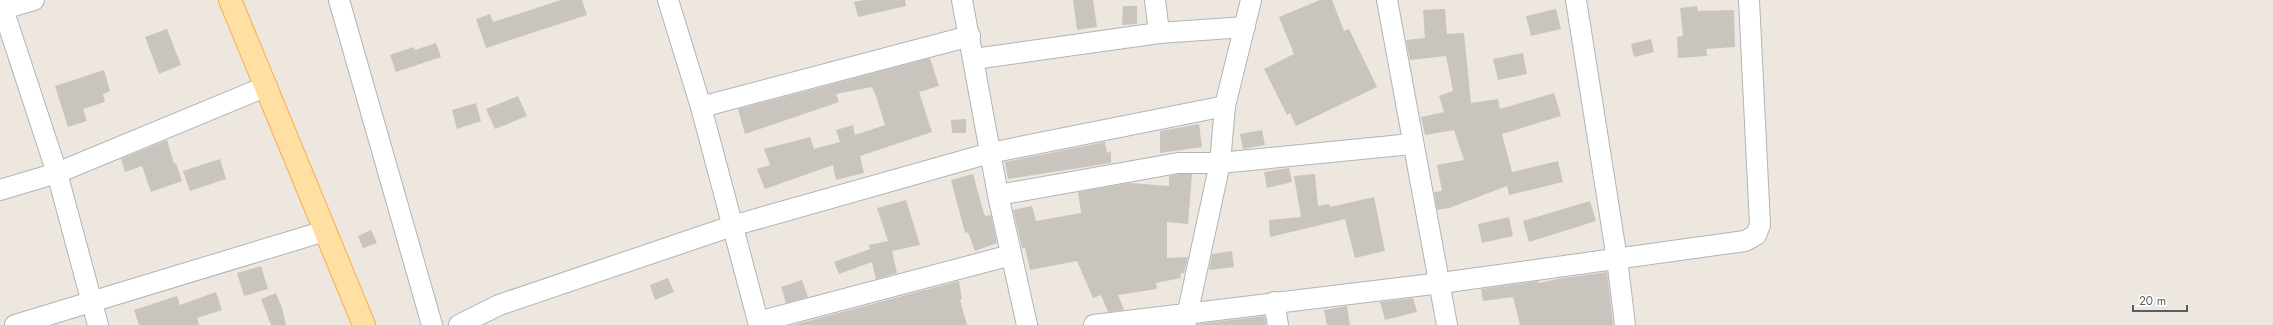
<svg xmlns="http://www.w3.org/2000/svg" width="2273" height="325" font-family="Jost,sans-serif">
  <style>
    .building { fill: #c9c4be }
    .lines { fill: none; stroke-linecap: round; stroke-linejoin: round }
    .minor-casing { stroke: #b0b4b8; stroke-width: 22 }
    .major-casing { stroke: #faab4a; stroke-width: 24 }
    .minor { stroke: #fff; stroke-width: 20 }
    .major { stroke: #ffe0a2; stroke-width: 22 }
  </style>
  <rect width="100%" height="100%" fill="#ede7df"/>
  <g class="building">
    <polygon points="561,0 582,0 587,15 486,48 476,19 490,14 493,22"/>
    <polygon points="864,0 905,0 906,6 858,17 854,2"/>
    <polygon points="1073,0 1093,0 1097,27 1077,30"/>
    <polygon points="1320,0 1332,0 1344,31 1349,29 1377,87 1296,126 1290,113 1287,115 1264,69 1294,54 1279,17"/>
    <polygon points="1123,6 1137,6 1137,24 1122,25"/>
    <polygon points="1697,6 1698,11 1734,10 1735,47 1706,49 1707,56 1678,58 1677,37 1683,36 1680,8"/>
    <polygon points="1445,9 1447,34 1464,33 1471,103 1498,99 1500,109 1554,93 1561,116 1502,134 1512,172 1558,161 1563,182 1509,195 1507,186 1449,208 1437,210 1434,192 1442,191 1437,165 1464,160 1454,130 1425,135 1421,117 1444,112 1439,96 1453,91 1446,56 1410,60 1406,40 1425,38 1423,10"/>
    <polygon points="1556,9 1561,29 1531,36 1526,16"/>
    <polygon points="167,29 181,65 159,74 145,37"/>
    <polygon points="1651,39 1654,52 1634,57 1631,44"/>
    <polygon points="436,43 441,57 396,72 390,55 414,47 415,50"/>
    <polygon points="1523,53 1527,74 1498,80 1493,59"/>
    <polygon points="930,58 939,86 919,92 932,132 860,156 864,173 836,180 833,165 765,189 757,169 770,165 764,149 810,137 814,149 840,142 836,130 853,125 855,135 885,125 876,96 872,87 836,94 839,102 745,134 738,109"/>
    <polygon points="104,70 110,91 103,94 105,102 83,109 87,121 68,127 55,86"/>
    <polygon points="518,96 527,116 495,129 486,109"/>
    <polygon points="476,103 481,121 457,129 452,110"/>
    <polygon points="966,119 966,133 952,133 951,120"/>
    <polygon points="1199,124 1202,147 1160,153 1160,131"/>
    <polygon points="1262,130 1265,145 1243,149 1240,134"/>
    <polygon points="167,140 174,164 176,163 182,181 151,192 142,166 125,172 121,159"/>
    <polygon points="1105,142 1107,153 1111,151 1111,163 1008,179 1005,162"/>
    <polygon points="220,159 226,179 190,191 183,171"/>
    <polygon points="1289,168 1292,182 1267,188 1264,172"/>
    <polygon points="973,174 984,214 986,216 991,215 997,243 975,251 968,232 965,233 951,180"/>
    <polygon points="1179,174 1192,174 1188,224 1167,222 1167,258 1188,257 1184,273 1180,274 1181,278 1156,283 1157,289 1118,295 1124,310 1108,312 1101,295 1093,298 1077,261 1030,270 1025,248 1022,248 1013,210 1032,206 1036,221 1081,213 1078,192 1130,183 1169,186 1169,176"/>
    <polygon points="1315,174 1318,206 1329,204 1330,207 1374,197 1385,251 1355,258 1345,219 1270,237 1269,220 1301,217 1294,176"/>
    <polygon points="906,200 920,245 892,251 897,273 876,279 872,262 839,274 834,262 870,249 869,245 888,241 877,208"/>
    <polygon points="1590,201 1596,221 1529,242 1523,221"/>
    <polygon points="1509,217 1513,236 1482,243 1478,224"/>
    <polygon points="371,230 377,243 363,248 358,236"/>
    <polygon points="1232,251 1234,267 1209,270 1212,254"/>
    <polygon points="261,266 268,289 244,296 237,273"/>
    <polygon points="1607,272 1613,325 1520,325 1513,297 1483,301 1481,289 1538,281 1539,283 1557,279"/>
    <polygon points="668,278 674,292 655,300 650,285"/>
    <polygon points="802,280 808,297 786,303 781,287"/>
    <polygon points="959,281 962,299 960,300 967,325 793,325"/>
    <polygon points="216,292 222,310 197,318 199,325 139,325 134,310 177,296 180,305"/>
    <polygon points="276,293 282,308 286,325 271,325 261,299"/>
    <polygon points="1413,298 1417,312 1385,320 1380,302"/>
    <polygon points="1347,306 1350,325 1327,325 1324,310"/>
    <polygon points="1265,316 1266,325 1197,325 1197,324"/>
  </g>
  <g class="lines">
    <defs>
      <g id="minor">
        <polyline points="339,0 432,325"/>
        <polyline points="668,0 701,107 759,325"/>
        <polyline points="962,0 998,195 1027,325"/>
        <polyline points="1155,0 1159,33"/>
        <polyline points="1387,0 1447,325"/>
        <polyline points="1576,0 1617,259 1625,325"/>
        <polyline points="3,9 57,173 98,325"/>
        <polyline points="0,10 34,0"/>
        <polyline points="974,59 1159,33 1245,27"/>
        <polyline points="701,107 970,36"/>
        <polyline points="0,190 57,173 267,86"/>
        <polyline points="998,195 1178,163 1220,163 1412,144"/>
        <polyline points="1274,302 1278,325"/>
        <polyline points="758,322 1011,255"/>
        <polyline points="15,325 325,231"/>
        <polyline points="459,325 499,305 732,226 990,153 1225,106"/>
        <polyline points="1094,325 1441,283 1745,241 1756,235 1760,225 1749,0"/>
        <polyline points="1185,325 1220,163 1225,106 1251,0"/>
      </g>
      <polyline id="major" points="230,0 364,325"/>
    </defs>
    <use href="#minor" class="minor-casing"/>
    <use href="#major" class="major-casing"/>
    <use href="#minor" class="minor"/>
    <use href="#major" class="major"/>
  </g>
  <path d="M2133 305v6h54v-6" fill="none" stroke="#585e61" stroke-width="2"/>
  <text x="2139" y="305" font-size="12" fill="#585e61" stroke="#ffffff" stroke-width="3" paint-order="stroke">20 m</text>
</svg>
